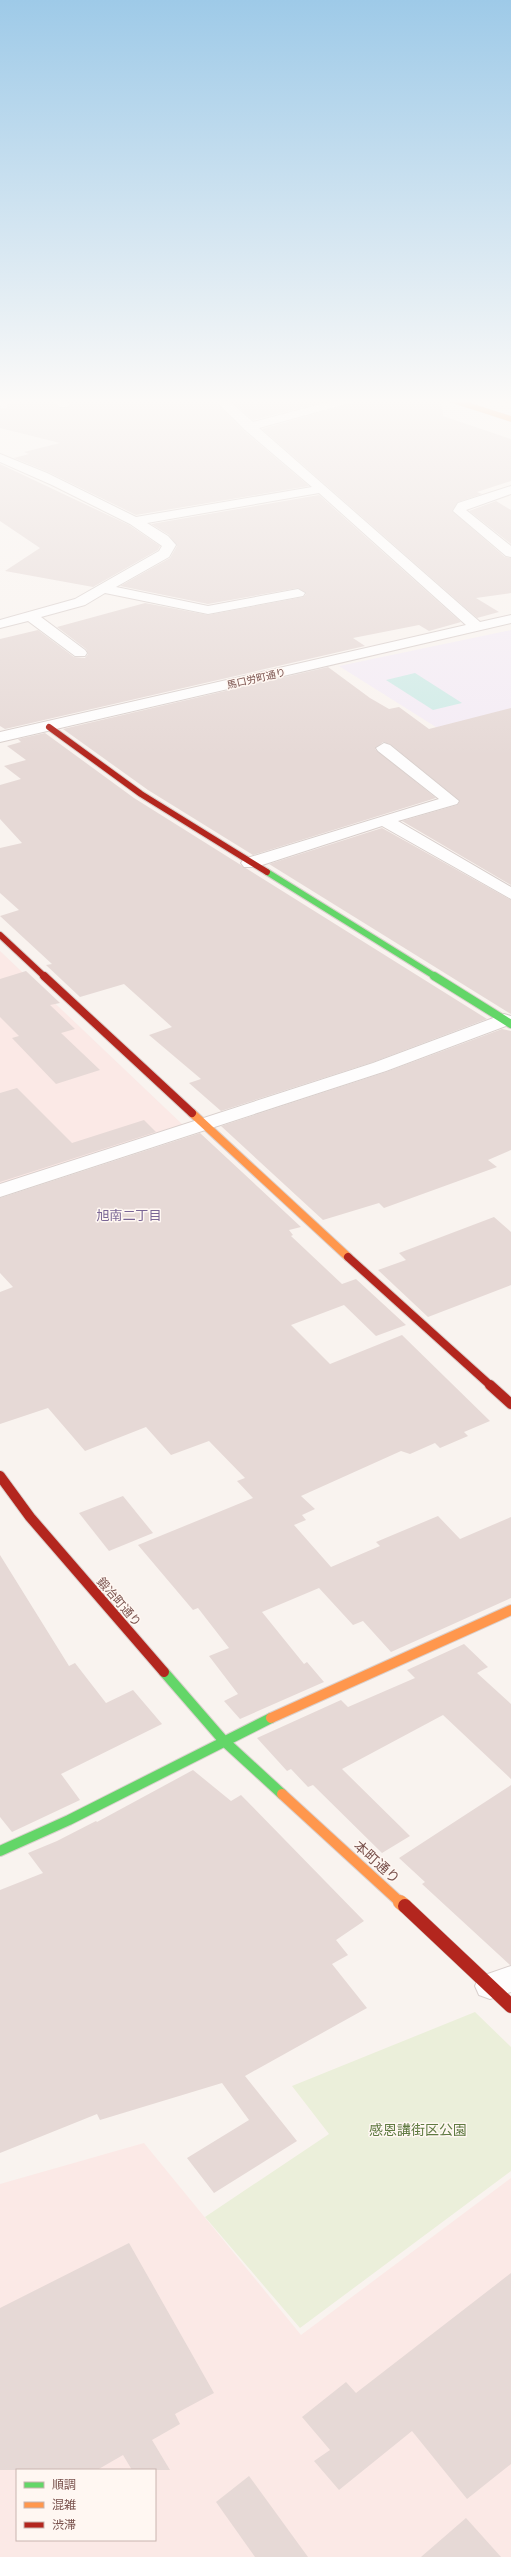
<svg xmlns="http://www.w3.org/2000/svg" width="511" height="2557" font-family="Figtree,'Noto Sans JP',sans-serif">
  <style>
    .commercial { fill: #fbe9e6; fill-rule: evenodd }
    .education { fill: #f4ecf5 }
    .green { fill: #ebefda }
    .water { fill: #d0ebe7 }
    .building { fill: #e6d9d6 }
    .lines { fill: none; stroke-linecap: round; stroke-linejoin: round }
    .street-casing { stroke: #d9cfcc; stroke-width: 2 }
    .fast-far2-casing { stroke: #dad0cd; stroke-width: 8 }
    .fast-far1-casing { stroke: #dad0cd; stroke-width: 10 }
    .fast-casing { stroke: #dad0cd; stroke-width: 12 }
    .slow-far3-casing { stroke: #dad0cd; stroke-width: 6 }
    .slow-far2-casing { stroke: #dad0cd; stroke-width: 10 }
    .slow-far1-casing { stroke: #dad0cd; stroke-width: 12 }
    .slow-casing { stroke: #dad0cd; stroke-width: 15 }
    .jam-far3-casing { stroke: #dad0cd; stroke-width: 8 }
    .jam-far2-casing { stroke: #dad0cd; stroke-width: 10 }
    .jam-far1-casing { stroke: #dad0cd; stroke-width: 12 }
    .jam-casing { stroke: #dad0cd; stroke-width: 15 }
    .street { fill: #fefdfd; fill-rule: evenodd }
    .fast-far2 { stroke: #63d668; stroke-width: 6 }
    .fast-far1 { stroke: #63d668; stroke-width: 8 }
    .fast { stroke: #63d668; stroke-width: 10 }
    .slow-far3 { stroke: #ff974d; stroke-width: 5.5 }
    .slow-far2 { stroke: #ff974d; stroke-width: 8 }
    .slow-far1 { stroke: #ff974d; stroke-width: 10 }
    .slow { stroke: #ff974d; stroke-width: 14 }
    .jam-far3 { stroke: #b3261e; stroke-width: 6 }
    .jam-far2 { stroke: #b3261e; stroke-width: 8 }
    .jam-far1 { stroke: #b3261e; stroke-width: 10 }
    .jam { stroke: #b3261e; stroke-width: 14 }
    .labels { text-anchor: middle; stroke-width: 3; stroke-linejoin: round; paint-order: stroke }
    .far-street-label { font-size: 10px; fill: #7a524d; stroke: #fff7f2 }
    .street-label { font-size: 12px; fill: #7a524d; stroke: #fff7f2 }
    .neighbourhood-label { font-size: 13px; fill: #7a6695; stroke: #fff7f2 }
    .near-street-label { font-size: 14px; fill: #7a524d; stroke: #fff7f2 }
    .near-park-label { font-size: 14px; fill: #5f7a41; stroke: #fff7f2 }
  </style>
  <rect width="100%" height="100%" fill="#f9f3ef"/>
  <g class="commercial">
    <polygon points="0,951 184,1126 0,1187"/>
    <path d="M144 2143 301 2335 511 2178V2557H0V2184ZM17 2470H155V2540H17Z"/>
  </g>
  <polygon class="education" points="511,630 511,786 474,751 339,666"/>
  <polygon class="green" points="475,2012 511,2047 511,2171 300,2328 205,2217 329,2134 292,2086"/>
  <polygon class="water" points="415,673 462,703 433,710 386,680"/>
  <g class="building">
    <polygon points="95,399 107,399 108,401 213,399 244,431 309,486 136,515 48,472 14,458 29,454 24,452 60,443 0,428 0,408 7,408 7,403 54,402 59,408 67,408 70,405 69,401"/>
    <polygon points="229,399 335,399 253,420"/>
    <polygon points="360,399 441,399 443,416 511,439 511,481 477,492 482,494 458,502 452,511 505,557 511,558 511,593 476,598 499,612 477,618 262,429 357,402"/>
    <polygon points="0,464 129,525 160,546 158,550 93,587 5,571 40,548 0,521"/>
    <polygon points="319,495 461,622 429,631 419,625 353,638 365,646 5,729 0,726 0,639 38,630 74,657 85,658 88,654 86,649 57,627 145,603 208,615 303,597 306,594 298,588 208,604 120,586 170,558 177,546 169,535 151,524"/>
    <polygon points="496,501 511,510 511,544 469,511"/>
    <polygon points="328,667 370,698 389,709 399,707 429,729 511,708 511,885 402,821 457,805 460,801 390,744 383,742 375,749 436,798 253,855 148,790 63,729"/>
    <polygon points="45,733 134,798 487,1019 373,1062 221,1111 189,1083 201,1079 149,1035 172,1027 124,984 80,997 46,965 52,964 0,916 19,910 0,893 0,848 22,843 0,819 0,785 21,779 4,766 26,760 7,746 21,742 18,739"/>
    <polygon points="382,828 511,900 511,1014 269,864"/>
    <polygon points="26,971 60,1003 50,1005 75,1029 61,1033 100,1070 56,1084 12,1038 19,1036 0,1017 0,979"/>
    <polygon points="502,1029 511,1031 511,1150 488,1160 497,1167 384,1208 379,1203 323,1220 221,1126 386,1072"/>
    <polygon points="17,1088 72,1143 144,1120 156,1132 0,1182 0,1093"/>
    <polygon points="200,1133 301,1227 289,1230 293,1235 291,1236 342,1284 356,1279 406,1325 376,1336 344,1305 291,1325 330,1364 402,1335 490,1421 464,1432 468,1436 440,1448 435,1443 410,1454 401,1451 301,1496 315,1509 302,1515 306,1520 294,1525 331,1567 380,1546 376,1542 438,1516 460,1539 511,1517 511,1598 391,1652 363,1621 353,1625 319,1588 262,1612 304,1664 307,1662 324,1682 240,1719 224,1701 238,1694 209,1656 229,1648 198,1608 193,1610 138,1545 253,1498 237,1481 245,1478 209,1441 171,1455 146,1427 85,1451 48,1408 0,1424 0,1292 13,1287 0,1273 0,1198"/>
    <polygon points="494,1217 511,1232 511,1285 428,1317 378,1270 406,1260 399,1253"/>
    <polygon points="123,1496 153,1533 109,1551 79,1513"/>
    <polygon points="0,1555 69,1666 75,1663 106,1703 133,1690 162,1724 61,1774 80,1800 12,1832 0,1817"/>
    <polygon points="464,1644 488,1667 477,1673 511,1704 511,1779 443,1715 342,1769 410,1836 382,1853 313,1785 308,1787 291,1769 287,1771 257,1738 341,1700 348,1707 415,1678 407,1670"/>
    <polygon points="193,1770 231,1801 241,1795 364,1921 336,1940 348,1955 332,1964 367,2008 245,2076 297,2141 214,2193 187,2158 249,2120 222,2083 100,2120 97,2114 0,2153 0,1890 43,1873 28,1853 57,1841 96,1821 97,1822"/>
    <polygon points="511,1785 511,1965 510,1965 422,1884 425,1882 399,1858"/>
    <polygon points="129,2243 214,2393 175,2414 180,2424 152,2440 170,2470 132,2470 123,2455 97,2470 0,2470 0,2308"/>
    <polygon points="511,2273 511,2464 467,2499 412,2431 339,2490 314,2461 330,2450 302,2417 346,2382 356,2393"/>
    <polygon points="249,2476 308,2557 255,2557 216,2502"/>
    <polygon points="466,2518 501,2557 421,2557"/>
  </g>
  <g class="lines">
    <defs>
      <g id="street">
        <polygon points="54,399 66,399 69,405 67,407 59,407"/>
        <polygon points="214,399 227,399 253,422 340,399 359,399 357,401 259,428 480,622 511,615 511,623 0,742 0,732 466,625 319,493 147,523 168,536 176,545 169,557 116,587 208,606 298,589 305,593 303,596 208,614 105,593 85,605 41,617 85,650 87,653 85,656 75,656 28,621 0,628 0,620 75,599 159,551 162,546 130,524 52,485 0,462 0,454 47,473 136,517 312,487 245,430"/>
        <polygon points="511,486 511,494 466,510 511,546 511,557 506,556 453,511 458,503"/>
        <polygon points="384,743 390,745 459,801 457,804 398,821 511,887 511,899 382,826 256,867 244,867 241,863 244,859 439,799 378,751 376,748"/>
        <polygon points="504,1014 511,1016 511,1024 386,1071 0,1197 0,1184 373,1063"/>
        <polygon points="511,1966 511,1992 490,1999 479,1995 475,1986 479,1977"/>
      </g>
      <polyline id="fast-far2" points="267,872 436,977"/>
      <polyline id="fast-far1" points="434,976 511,1024"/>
      <g id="fast">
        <polyline points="164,1672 223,1740 282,1794"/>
        <polyline points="0,1851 69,1820 271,1718"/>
      </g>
      <polyline id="slow-far3" points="449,399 511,419"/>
      <polyline id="slow-far2" points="192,1113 348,1257"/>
      <g id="slow-far1">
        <polyline points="271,1718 511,1610"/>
        <polyline points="282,1794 401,1903"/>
      </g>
      <polyline id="slow" points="400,1902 405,1906"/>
      <g id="jam-far3">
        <polyline points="49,727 141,794 267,872"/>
        <polyline points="0,935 45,977"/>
      </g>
      <g id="jam-far2">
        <polyline points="44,976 192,1113"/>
        <polyline points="348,1257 491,1386"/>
      </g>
      <g id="jam-far1">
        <polyline points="490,1385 511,1404"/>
        <polyline points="0,1476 30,1517 164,1672"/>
      </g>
      <polyline id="jam" points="405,1906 511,2006"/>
    </defs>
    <use href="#street" class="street-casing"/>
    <use href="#fast-far2" class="fast-far2-casing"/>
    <use href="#fast-far1" class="fast-far1-casing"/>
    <use href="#fast" class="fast-casing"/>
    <use href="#slow-far3" class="slow-far3-casing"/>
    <use href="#slow-far2" class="slow-far2-casing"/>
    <use href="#slow-far1" class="slow-far1-casing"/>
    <use href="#slow" class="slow-casing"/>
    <use href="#jam-far3" class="jam-far3-casing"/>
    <use href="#jam-far2" class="jam-far2-casing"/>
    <use href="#jam-far1" class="jam-far1-casing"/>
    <use href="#jam" class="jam-casing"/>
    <use href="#street" class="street"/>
    <use href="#fast-far2" class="fast-far2"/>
    <use href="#fast-far1" class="fast-far1"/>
    <use href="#fast" class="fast"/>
    <use href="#slow-far3" class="slow-far3"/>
    <use href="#slow-far2" class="slow-far2"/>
    <use href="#slow-far1" class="slow-far1"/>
    <use href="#slow" class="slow"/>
    <use href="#jam-far3" class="jam-far3"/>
    <use href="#jam-far2" class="jam-far2"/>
    <use href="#jam-far1" class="jam-far1"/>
    <use href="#jam" class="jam"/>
  </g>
  <linearGradient id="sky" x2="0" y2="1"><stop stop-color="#9ecae8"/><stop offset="0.53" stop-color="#fcfaf8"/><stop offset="1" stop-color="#fcfaf8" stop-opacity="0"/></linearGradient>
  <rect width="511" height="757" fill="url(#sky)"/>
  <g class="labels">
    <g class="far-street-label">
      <text transform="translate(256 678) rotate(-13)" y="4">馬口労町通り</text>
    </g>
    <g class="street-label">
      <text transform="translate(119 1602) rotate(49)" y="4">鍛冶町通り</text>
    </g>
    <g class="neighbourhood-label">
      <text x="129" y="1220">旭南二丁目</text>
    </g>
    <g class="near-street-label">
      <text transform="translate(377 1862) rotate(42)" y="5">本町通り</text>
    </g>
    <g class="near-park-label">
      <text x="418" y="2135">感恩講街区公園</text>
    </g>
  </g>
  <rect x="16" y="2469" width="140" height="72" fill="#fff7f2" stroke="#cab5b0"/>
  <rect x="24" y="2482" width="20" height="6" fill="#63d668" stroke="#cab5b0"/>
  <text x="52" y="2489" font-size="12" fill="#7a524d">順調</text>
  <rect x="24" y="2502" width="20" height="6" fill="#ff974d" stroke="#cab5b0"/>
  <text x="52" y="2509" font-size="12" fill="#7a524d">混雑</text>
  <rect x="24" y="2522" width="20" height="6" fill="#b3261e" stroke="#cab5b0"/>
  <text x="52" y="2529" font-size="12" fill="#7a524d">渋滞</text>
</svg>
